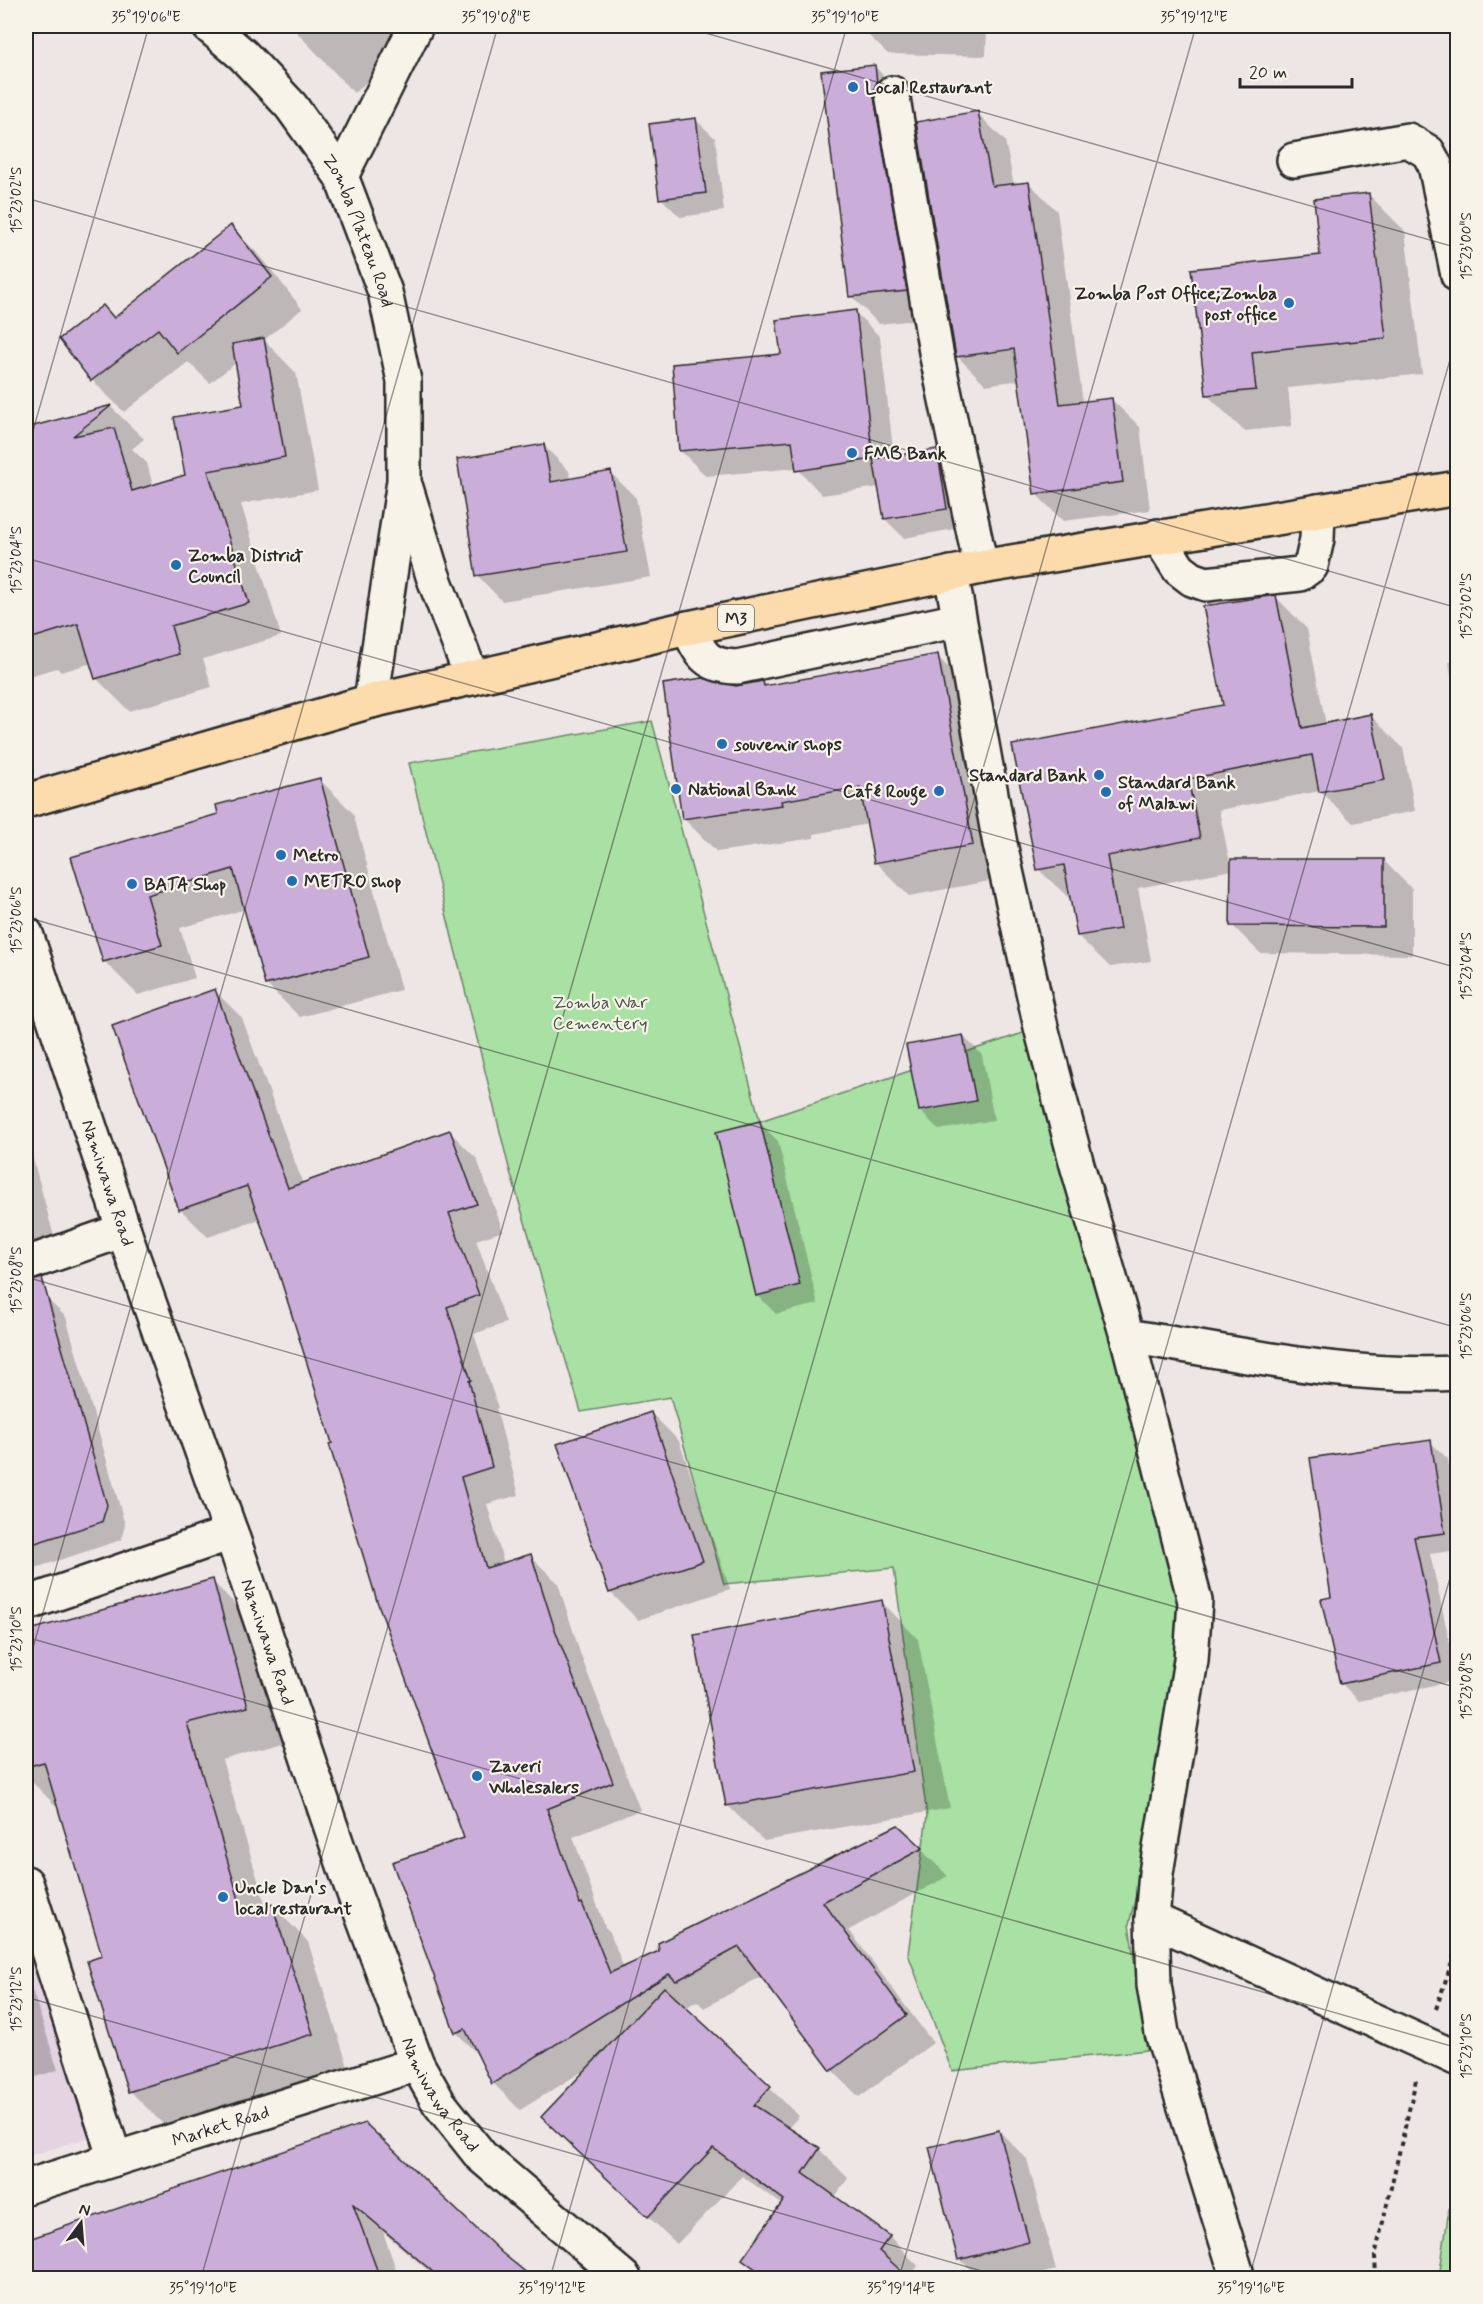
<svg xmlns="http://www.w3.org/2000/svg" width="1483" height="2304" font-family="Mynerve,sans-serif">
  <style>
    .built { fill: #e4d4e2 }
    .green { fill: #a9e0a4; stroke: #6a8668; stroke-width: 1.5 }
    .shadow { fill: #0003 }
    .building { fill: #cbadda; stroke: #2b2b2b; stroke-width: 1.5 }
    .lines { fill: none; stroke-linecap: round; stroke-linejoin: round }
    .minor-casing { stroke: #2b2b2b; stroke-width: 38 }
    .highway-casing { stroke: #2b2b2b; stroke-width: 38 }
    .path { stroke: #2b2b2b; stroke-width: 4; stroke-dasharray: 4.5 4.5; stroke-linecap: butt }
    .minor { stroke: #f7f3e8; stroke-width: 33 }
    .highway { stroke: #fcdcac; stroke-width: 33 }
    .ticks { fill: none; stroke: #2b2b2b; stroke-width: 1.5; stroke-opacity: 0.45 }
    .poi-dot { fill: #1f6fb2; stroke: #f7f3e8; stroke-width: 2 }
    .labels { text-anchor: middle; stroke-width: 4.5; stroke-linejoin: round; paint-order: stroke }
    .shield { fill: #f7f3e8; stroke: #686764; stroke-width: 1.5 }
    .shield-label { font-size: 16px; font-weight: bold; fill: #2b2b2b }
    .poi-label { font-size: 18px; font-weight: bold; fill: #2b2b2b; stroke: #f7f3e8; text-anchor: start }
    .street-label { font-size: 18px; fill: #2b2b2b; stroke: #f7f3e8 }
    .park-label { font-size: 18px; fill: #4a5849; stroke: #f7f3e8 }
    .neatline { fill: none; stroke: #2b2b2b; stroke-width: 2 }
    .ticks-label { font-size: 15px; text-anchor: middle; fill: #2b2b2b }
  </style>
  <rect width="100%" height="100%" fill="#eee5e5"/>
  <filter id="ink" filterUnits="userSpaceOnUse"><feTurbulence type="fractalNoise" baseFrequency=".0167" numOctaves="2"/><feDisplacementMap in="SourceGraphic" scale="12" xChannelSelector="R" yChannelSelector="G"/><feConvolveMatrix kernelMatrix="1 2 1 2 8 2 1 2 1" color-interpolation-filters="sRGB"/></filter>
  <g filter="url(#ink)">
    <polygon class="built" points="26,1923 93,2136 26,2157"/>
    <g class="green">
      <polygon points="652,721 760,1121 1041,1027 1207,1603 1129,1924 1147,2050 952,2071 908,1954 927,1816 894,1568 724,1584 670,1397 581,1412 509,1168 409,763"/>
      <polygon points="1457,2197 1457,2278 1439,2278 1449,2209"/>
    </g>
    <g class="shadow">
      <polygon points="291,26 404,26 416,39 354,93"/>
      <polygon points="869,26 987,26 986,56 888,54 869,36"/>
      <polygon points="874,66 902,94 934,318 879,324 851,296"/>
      <polygon points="977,113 1005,141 1014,185 1029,183 1057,211 1083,403 1111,399 1140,427 1150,510 1063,521 1035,493 1020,380 986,385 958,357"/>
      <polygon points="696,120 715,138 724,211 680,217 661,198"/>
      <polygon points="1369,195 1405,231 1422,374 1288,388 1292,426 1244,431 1207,395 1322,256"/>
      <polygon points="231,227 262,258 302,309 264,340 296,373 318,490 241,504 281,636 203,659 212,687 129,711 96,678 92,663 61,672 57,668 26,677 26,430 111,407 144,439 132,449 147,463 153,486 187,476 245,406 237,362 210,383 188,362 124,412 92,380 103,307 115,319"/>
      <polygon points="855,312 880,337 894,457 936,450 955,469 965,527 904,538 885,519 879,487 822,495 797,468 706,476 681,451 782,356"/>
      <polygon points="544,446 569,471 570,480 611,473 636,498 651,577 502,601 477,575"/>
      <polygon points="1276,597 1307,629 1326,725 1371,716 1403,748 1415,811 1353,823 1320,791 1219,810 1231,868 1384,861 1412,889 1412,955 1260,953 1232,925 1232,870 1138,888 1151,961 1110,967 1078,936 1072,901 1038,869 1225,706"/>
      <polygon points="937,656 971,690 1006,878 909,896 875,862 868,824 814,834 814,838 717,852 683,818 736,687 763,682 768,687"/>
      <polygon points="1458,661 1458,724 1449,662"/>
      <polygon points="320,780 353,813 401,990 300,1017 266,984 246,909 180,928 195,978 138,995 105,962 73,858 220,815"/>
      <polygon points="214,990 242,1018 303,1184 449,1131 477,1159 503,1231 476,1240 506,1323 474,1334 498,1408 496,1408 519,1495 487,1504 504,1564 530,1556 558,1583 581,1656 640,1810 573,1837 605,1927 610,1932 624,1969 897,1826 948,1876 849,1930 933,2043 859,2097 832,2070 762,1976 704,2008 697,2001 685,2008 799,2116 788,2128 819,2149 848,2178 835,2197 890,2237 918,2266 909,2278 763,2278 744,2259 783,2205 742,2176 677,2244 543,2117 588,2068 520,2110 493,2083 479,2056 456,2032 466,1839 260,1219 208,1237 181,1210 114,1027"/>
      <polygon points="963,1036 982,1055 994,1120 939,1130 920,1111"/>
      <polygon points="760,1123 778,1141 818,1304 776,1314 757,1295"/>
      <polygon points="26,1133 59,1255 26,1264"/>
      <polygon points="26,1289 46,1298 66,1317 125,1525 121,1540 26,1571"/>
      <polygon points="651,1413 679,1441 730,1589 638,1620 610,1592"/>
      <polygon points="1430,1442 1448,1459 1458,1521 1458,1550 1430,1554 1458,1680 1359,1701 1342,1684 1323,1600 1333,1598"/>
      <polygon points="212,1581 249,1618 283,1743 222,1760 266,1907 272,1905 308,1942 349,2070 166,2127 130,2091 104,1957 58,1804 55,1805 26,1776 26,1632"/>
      <polygon points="882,1602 918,1639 950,1808 764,1841 727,1805"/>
      <polygon points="26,1971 58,2070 26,2080"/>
      <polygon points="364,2125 501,2254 531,2278 437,2278 383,2232 399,2278 26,2278 26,2242 171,2194"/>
      <polygon points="999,2131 1027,2159 1056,2270 1022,2278 979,2278 960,2259"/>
    </g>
    <g class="building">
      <polygon points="875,65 877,83 874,96 907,291 849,297 821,71"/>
      <polygon points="978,111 992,186 1029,182 1060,404 1112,398 1123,482 1034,494 1014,349 956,357 916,122"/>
      <polygon points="696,118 706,193 659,199 649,124"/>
      <polygon points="1369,193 1386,338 1252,352 1256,390 1206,395 1191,269 1320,255 1314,199"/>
      <polygon points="231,225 272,277 177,353 158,329 91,381 59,339 103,305 114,318"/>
      <polygon points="856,310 873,459 796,471 792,441 679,451 672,364 781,354 776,320"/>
      <polygon points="264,338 285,457 208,471 249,603 171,626 179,654 95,679 78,624 26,640 26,428 112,405 73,436 114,428 132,491 185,475 174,417 243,405 232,344"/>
      <polygon points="544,444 551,482 611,471 627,552 476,576 457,459"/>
      <polygon points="937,449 947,509 884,519 873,459"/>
      <polygon points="1276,595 1302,728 1371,714 1385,780 1319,792 1312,755 1188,779 1200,838 1107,856 1120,929 1077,936 1064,865 1037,870 1012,745 1223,705 1203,606"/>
      <polygon points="938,654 973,845 874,863 860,787 781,801 782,805 682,819 663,684 703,678 736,686 763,681 764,686"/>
      <polygon points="320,778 369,957 265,985 233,869 147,895 162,945 103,962 71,857 218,814 216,805"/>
      <polygon points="1231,859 1384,859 1384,927 1230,926"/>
      <polygon points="215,989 288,1188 450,1130 477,1204 449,1213 479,1295 447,1307 471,1380 469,1381 492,1467 461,1477 486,1568 531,1554 554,1627 613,1782 547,1809 580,1904 582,1903 610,1973 659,1951 658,1943 898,1825 923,1848 823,1902 907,2015 831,2071 739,1947 676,1981 669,1974 492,2084 465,2029 455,2033 392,1862 464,1838 377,1601 329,1444 332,1443 279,1274 247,1186 179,1210 112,1026"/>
      <polygon points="963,1035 976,1101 919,1111 906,1045"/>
      <polygon points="760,1121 800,1285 756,1296 716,1132"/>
      <polygon points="42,1278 107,1505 102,1522 26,1546 26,1282"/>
      <polygon points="651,1412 703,1561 609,1593 557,1444"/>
      <polygon points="1431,1440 1445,1533 1414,1537 1441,1663 1340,1684 1321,1599 1331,1597 1310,1458"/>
      <polygon points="213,1579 248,1707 187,1723 243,1913 272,1904 313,2034 128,2092 87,1961 102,1956 44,1762 26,1767 26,1631"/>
      <polygon points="882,1600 914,1772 726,1806 694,1635"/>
      <polygon points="664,1987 771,2086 754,2105 820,2148 803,2173 890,2236 879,2251 909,2278 768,2278 742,2259 784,2200 713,2148 648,2217 541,2117"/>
      <polygon points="365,2123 502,2253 533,2278 440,2278 353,2204 380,2278 26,2278 26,2240"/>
      <polygon points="999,2130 1029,2242 958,2260 929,2147"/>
    </g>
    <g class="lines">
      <defs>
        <g id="minor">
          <path id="s1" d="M209 26 243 55 291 106 341 176 385 292 404 381V481L371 701"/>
          <polyline points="892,93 936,352 981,567"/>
          <polyline points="1294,160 1408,140 1428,152 1435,165 1458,275"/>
          <polyline points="341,176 416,26"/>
          <polyline points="406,488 433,576 472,678"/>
          <polyline points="1158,536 1179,569 1192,579 1206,584 1300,574 1311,566 1317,539 1318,511"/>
          <polyline points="951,573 1000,844 1041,1027 1077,1165 1127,1336 1195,1601 1191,1660 1156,1873 1152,1919 1154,1985 1162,2033 1238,2278"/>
          <path d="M688 628C701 654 705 666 737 667L959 620"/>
          <path id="s2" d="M26 934 129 1246 231 1533 348 1877 417 2064 439 2103 481 2156 624 2278"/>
          <polyline points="26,1264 124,1230"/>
          <path d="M1127 1336C1237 1353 1346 1379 1458 1373"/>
          <polyline points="26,1604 231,1533"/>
          <polyline points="26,1883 115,2159"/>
          <polyline points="1152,1919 1458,2059"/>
          <path id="s3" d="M26 2187 417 2064"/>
        </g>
        <polyline id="highway" points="26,801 371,701 688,628 981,567 1458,488"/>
      </defs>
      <use href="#minor" class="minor-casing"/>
      <use href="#highway" class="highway-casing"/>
      <g class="path">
        <polyline points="1436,2009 1456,1950 1458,1930"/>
        <polyline points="1376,2278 1375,2256 1416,2080"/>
      </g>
      <use href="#minor" class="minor"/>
      <use href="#highway" class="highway"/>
    </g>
  </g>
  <path class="ticks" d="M681 26 1458 248M26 198 1458 608M26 455 149 26M26 558 1458 968M26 917 1458 1328M26 1277 1458 1688M26 1637 1458 2048M26 1672 498 26M26 1997 1006 2278M201 2278 847 26M550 2278 1196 26M899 2278 1458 332M1249 2278 1458 1550"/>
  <g class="poi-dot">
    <circle cx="853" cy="87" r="6"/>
    <circle cx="1289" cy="303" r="6"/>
    <circle cx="852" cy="453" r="6"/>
    <circle cx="176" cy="565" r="6"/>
    <circle cx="722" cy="744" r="6"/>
    <circle cx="1099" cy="775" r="6"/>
    <circle cx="676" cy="789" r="6"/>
    <circle cx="939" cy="791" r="6"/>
    <circle cx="1106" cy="792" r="6"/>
    <circle cx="281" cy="855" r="6"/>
    <circle cx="292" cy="881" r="6"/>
    <circle cx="132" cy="884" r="6"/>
    <circle cx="477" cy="1776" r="6"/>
    <circle cx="223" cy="1897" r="6"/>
  </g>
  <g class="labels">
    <rect class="shield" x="718" y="605" width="36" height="26" rx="4.5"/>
    <g class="shield-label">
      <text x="736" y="624">M3</text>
    </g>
    <g class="poi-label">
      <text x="865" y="93">Local Restaurant</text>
      <text x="1277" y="299" text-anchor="end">Zomba Post Office;Zomba<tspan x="1277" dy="21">post office</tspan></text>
      <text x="864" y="459">FMB Bank</text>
      <text x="188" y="561">Zomba District<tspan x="188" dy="21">Council</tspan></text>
      <text x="734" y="750">souvenir shops</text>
      <text x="1087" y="781" text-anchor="end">Standard Bank</text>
      <text x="1118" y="788">Standard Bank<tspan x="1118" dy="21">of Malawi</tspan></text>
      <text x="688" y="795">National Bank</text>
      <text x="927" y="797" text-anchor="end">Café Rouge</text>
      <text x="293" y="861">Metro</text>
      <text x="304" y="887">METRO shop</text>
      <text x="144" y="890">BATA Shop</text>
      <text x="489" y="1772">Zaveri<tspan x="489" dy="21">Wholesalers</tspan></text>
      <text x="235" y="1893">Uncle Dan's<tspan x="235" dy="21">local restaurant</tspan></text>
    </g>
    <g class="street-label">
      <text dy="6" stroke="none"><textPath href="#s1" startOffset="258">Zomba Plateau Road</textPath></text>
      <text dy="6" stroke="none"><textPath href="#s2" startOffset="262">Namiwawa Road</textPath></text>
      <text dy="6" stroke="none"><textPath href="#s2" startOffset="748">Namiwawa Road</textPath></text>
      <text dy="6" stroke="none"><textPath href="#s2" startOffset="1234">Namiwawa Road</textPath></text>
      <text dy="6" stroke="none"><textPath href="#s3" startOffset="204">Market Road</textPath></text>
    </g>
    <g class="park-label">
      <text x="600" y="1008">Zomba War<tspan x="600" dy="21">Cementery</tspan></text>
    </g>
  </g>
  <rect width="1483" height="2304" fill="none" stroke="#f7f3e8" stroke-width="66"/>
  <g transform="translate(81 2223) rotate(16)" stroke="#f7f3e8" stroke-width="4.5" paint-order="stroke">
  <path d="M0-4.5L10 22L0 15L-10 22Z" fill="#2b2b2b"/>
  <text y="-9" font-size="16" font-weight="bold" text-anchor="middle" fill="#2b2b2b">N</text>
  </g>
  <path d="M1240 78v9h112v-9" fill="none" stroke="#2b2b2b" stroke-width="3"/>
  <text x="1249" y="78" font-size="18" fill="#2b2b2b" stroke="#f7f3e8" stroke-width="4.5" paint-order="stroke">20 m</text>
  <rect x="33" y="33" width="1417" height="2238" class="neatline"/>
  <g class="ticks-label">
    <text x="146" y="22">35°19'06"E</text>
    <text x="496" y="22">35°19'08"E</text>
    <text x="845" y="22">35°19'10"E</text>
    <text x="1194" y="22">35°19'12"E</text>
    <text transform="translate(16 200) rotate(-90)" y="5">15°23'02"S</text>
    <text transform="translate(1466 246) rotate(-90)" y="5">15°23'00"S</text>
    <text transform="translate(16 560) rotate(-90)" y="5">15°23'04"S</text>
    <text transform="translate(1466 606) rotate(-90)" y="5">15°23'02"S</text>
    <text transform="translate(16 920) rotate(-90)" y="5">15°23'06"S</text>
    <text transform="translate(1466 966) rotate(-90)" y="5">15°23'04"S</text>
    <text transform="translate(16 1280) rotate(-90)" y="5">15°23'08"S</text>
    <text transform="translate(1466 1326) rotate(-90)" y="5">15°23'06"S</text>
    <text transform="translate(16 1639) rotate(-90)" y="5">15°23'10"S</text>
    <text transform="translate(1466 1686) rotate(-90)" y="5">15°23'08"S</text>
    <text transform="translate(16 1999) rotate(-90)" y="5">15°23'12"S</text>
    <text transform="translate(1466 2046) rotate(-90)" y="5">15°23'10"S</text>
    <text x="203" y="2293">35°19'10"E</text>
    <text x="552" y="2293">35°19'12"E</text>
    <text x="901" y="2293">35°19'14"E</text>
    <text x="1251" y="2293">35°19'16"E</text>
  </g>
</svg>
